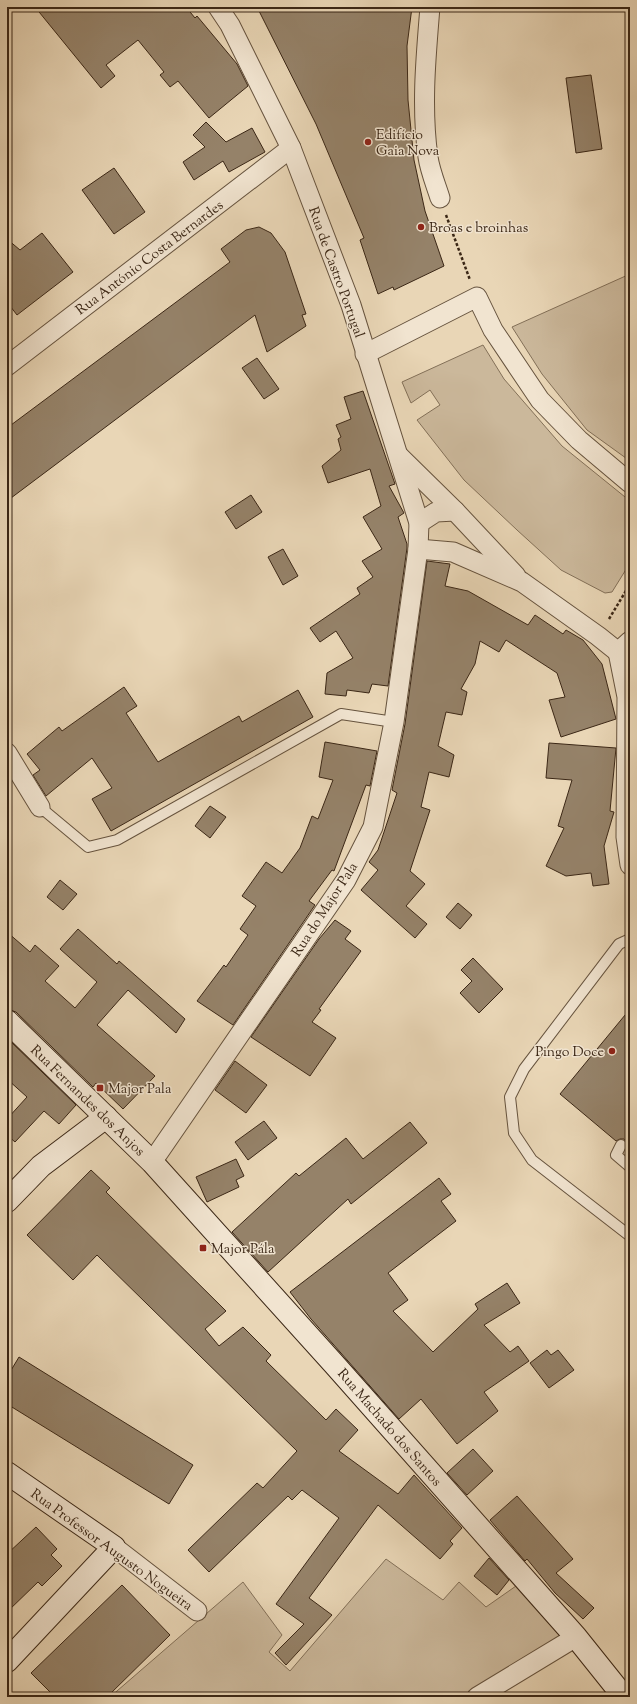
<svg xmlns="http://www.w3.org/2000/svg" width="637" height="1704" font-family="'Sorts Mill Goudy',serif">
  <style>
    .green { fill: #cbb89b; stroke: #837058 }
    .building { fill: #958269; stroke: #3b2716 }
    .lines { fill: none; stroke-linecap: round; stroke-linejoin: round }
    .lane-casing { stroke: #66533e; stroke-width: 12 }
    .street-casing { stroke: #66533e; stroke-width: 21 }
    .secondary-casing { stroke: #3b2716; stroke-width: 24 }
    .path { stroke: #3b2716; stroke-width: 2.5; stroke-dasharray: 3 2; stroke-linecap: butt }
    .lane { stroke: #f1e4d0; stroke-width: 10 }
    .street { stroke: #f1e4d0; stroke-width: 19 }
    .secondary { stroke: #f1e4d0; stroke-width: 22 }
    .poi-dot { fill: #8f2418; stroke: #f1e4d0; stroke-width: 1.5 }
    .labels { text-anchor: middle; stroke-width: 3; stroke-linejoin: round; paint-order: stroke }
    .poi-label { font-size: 14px; fill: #3b2716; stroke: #f1e4d0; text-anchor: start }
    .street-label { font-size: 14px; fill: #3b2716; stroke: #f1e4d0 }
  </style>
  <rect width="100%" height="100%" fill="#e9d6b6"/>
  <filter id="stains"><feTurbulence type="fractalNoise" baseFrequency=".005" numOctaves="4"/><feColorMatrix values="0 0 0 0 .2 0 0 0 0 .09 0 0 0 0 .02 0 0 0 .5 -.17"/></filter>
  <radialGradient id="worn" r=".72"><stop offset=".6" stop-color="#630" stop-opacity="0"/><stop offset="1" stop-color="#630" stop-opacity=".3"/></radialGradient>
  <g class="green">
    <polygon points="630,274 630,461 587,430 542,374 512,327"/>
    <polygon points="483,345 504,379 562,446 630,501 630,563 612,592 605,593 561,570 517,530 464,480 417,420 440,405 430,390 411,403 402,382"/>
    <polygon points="386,1559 443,1600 459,1582 486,1607 516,1586 561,1637 467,1697 110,1697 243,1582 282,1635 269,1652 290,1671"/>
  </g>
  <g class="building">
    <polygon points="35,7 186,7 195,18 197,16 237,64 248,86 209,118 178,81 170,87 160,75 164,72 138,40 106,65 115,76 101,88"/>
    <polygon points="257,7 412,7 407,46 408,100 414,160 425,211 444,266 394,290 393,287 378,294 360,240 364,238 316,124"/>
    <polygon points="591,75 602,149 576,153 566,78"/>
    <polygon points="206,122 226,142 252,128 265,152 229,172 223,161 194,180 183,162 205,147 193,135"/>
    <polygon points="114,168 145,212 114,234 82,190"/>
    <polygon points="259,227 271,233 285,252 306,314 302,315 306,326 267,352 255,315 7,501 7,428 230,262 221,249 246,230"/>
    <polygon points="42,233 73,272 17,315 7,302 7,239 20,250"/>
    <polygon points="257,358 279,389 264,399 242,368"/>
    <polygon points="363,391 395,484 389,486 404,513 398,517 407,544 407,548 388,686 372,684 369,693 347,690 346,696 325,694 327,673 353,658 336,631 320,642 310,628 360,594 357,588 373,577 362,561 382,549 363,517 381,506 370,469 328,483 322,466 341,450 338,439 341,437 336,425 351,419 344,397"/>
    <polygon points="251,495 262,512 236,529 225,512"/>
    <polygon points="283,549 298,576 283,585 268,557"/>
    <polygon points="427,561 450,564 445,586 468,591 528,625 535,615 563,634 566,630 583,640 602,664 616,719 561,737 549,700 565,697 557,673 506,640 499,652 480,641 475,664 461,689 467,692 462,715 446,712 438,746 454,755 449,777 429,772 421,807 430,810 410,871 425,884 406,906 427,924 415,938 361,890 378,870 369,862 378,850 397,793 392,790 405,724"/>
    <polygon points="124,687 137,706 126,713 158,762 239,716 242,722 298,690 313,717 111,831 92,799 112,788 92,758 46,796 33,775 40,770 27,754 59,727 62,731"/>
    <polygon points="325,742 377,751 370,786 366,785 334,871 332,870 309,901 315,905 233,1025 197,1001 224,965 226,967 248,935 240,929 256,906 242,896 266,862 282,873 300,848 312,816 318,819 333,780 319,777"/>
    <polygon points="549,743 616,748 610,811 614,812 604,846 609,884 593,886 591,873 566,876 546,866 564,828 558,826 572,780 546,778"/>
    <polygon points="210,806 226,817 210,838 195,826"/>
    <polygon points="60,880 77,894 63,910 47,897"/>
    <polygon points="458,903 472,915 460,929 446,917"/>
    <polygon points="335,920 351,931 345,939 361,951 319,1009 321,1010 312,1022 336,1038 310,1076 251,1037 319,939"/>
    <polygon points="78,929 117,964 119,961 185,1019 176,1033 128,990 97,1025 155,1076 123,1109 96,1083 93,1087 16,1012 7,1009 7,932 30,952 35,945 59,966 45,981 75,1008 97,982 60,949"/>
    <polygon points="473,958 503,989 479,1013 460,993 472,981 461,970"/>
    <polygon points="630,1009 630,1152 626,1149 627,1144 624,1139 620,1139 616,1141 560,1094"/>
    <polygon points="7,1038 76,1105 59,1124 44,1111 15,1142 7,1135 7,1119 27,1097 7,1079"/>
    <polygon points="235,1061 267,1085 246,1113 215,1090"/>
    <polygon points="264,1121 277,1138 248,1160 235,1142"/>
    <polygon points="410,1122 427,1143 351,1204 348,1199 268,1272 232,1232 296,1173 299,1176 346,1138 363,1159"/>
    <polygon points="236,1159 244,1176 236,1180 239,1187 207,1202 196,1177"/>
    <polygon points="91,1170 110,1188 106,1192 226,1311 205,1329 219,1346 243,1327 271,1355 266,1361 326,1420 336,1409 358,1430 339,1451 398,1494 414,1475 462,1528 450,1541 453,1544 440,1559 378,1505 309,1598 332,1615 286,1665 275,1653 304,1624 276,1604 339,1518 302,1490 292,1500 288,1496 209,1572 188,1550 257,1483 263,1488 297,1451 97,1255 73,1280 27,1235"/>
    <polygon points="439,1178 451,1194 441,1201 456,1221 388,1273 408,1300 393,1311 433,1352 478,1309 475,1304 507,1283 520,1303 484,1325 510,1352 518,1346 529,1361 484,1392 498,1411 457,1444 421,1399 399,1419 311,1319 290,1292"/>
    <polygon points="547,1350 551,1355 558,1350 574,1370 549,1388 530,1363"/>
    <polygon points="19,1357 193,1465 169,1504 7,1404 7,1377"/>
    <polygon points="473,1449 493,1471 467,1495 447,1473"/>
    <polygon points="517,1496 573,1559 556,1573 594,1608 583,1619 555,1593 527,1559 525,1561 490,1520"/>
    <polygon points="36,1527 57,1549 51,1555 62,1566 42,1586 38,1582 7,1612 7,1554"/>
    <polygon points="489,1558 509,1580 497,1595 474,1576"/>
    <polygon points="122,1585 170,1635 107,1697 55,1697 31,1673"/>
  </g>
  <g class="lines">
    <defs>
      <g id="lane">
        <polyline points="40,807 88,847 117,840 341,714 394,722"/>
        <polyline points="630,939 619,944 524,1069 510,1097 514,1133 532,1160 630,1236"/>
        <polyline points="621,1145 616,1155 630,1167"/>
      </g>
      <g id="street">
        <path d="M430 7C426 56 421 107 428 157 430 171 436 185 440 198"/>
        <polyline points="365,354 477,297 493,330 540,400 579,440 630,483"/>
        <polyline points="7,366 291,148"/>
        <polyline points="399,456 455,511 516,576"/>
        <polyline points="419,523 436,512 455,511"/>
        <polyline points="418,549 453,552 522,582 598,636 618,652"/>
        <polyline points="618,652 627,697 626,837 630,865"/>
        <polyline points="618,652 630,641"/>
        <polyline points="7,753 40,807"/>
        <polyline points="152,1162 346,880 373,827 394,722 418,549 419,523 351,305 291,148 230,25 218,7"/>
        <polyline points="114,1547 197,1611"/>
        <polyline points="477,1697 576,1637"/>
      </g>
      <g id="secondary">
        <polyline points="7,1021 152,1162 334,1364 576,1637 624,1697"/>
        <polyline points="7,1201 41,1166 106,1117"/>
        <polyline points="7,1473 114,1547 7,1661"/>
      </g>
    </defs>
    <use href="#lane" class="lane-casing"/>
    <use href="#street" class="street-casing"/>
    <use href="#secondary" class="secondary-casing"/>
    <g class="path">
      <polyline points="446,215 470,280"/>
      <polyline points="609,619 630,584"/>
    </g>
    <use href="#lane" class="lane"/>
    <use href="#street" class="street"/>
    <use href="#secondary" class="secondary"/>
  </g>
  <g class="poi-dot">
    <circle cx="368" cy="142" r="4"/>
    <circle cx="421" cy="227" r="4"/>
    <circle cx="612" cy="1051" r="4"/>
    <rect x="96" y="1084" width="8" height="8" rx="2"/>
    <rect x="199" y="1244" width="8" height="8" rx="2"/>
  </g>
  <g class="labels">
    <g class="poi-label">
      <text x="376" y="139">Edifício<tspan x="376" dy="16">Gaia Nova</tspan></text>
      <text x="429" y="232">Broas e broinhas</text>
      <text x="604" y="1056" text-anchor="end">Pingo Doce</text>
      <text x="108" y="1093">Major Pala</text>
      <text x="211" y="1253">Major Pála</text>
    </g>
    <g class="street-label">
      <text transform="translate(149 257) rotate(-37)" y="5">Rua António Costa Bernardes</text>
      <text transform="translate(337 272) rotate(70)" y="5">Rua de Castro Portugal</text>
      <text transform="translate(324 909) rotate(-57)" y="5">Rua do Major Pala</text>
      <text transform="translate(88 1100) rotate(44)" y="5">Rua Fernandes dos Anjos</text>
      <text transform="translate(390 1427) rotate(49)" y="5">Rua Machado dos Santos</text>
      <text transform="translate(112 1549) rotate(36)" y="5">Rua Professor Augusto Nogueira</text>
    </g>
  </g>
  <rect width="637" height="1704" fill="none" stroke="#e9d6b6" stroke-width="24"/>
  <rect x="8" y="8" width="621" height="1688" fill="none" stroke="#3b2716" stroke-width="2"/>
  <rect x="12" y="12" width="613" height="1680" fill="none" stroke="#3b2716"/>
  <rect width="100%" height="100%" filter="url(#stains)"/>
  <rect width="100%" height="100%" fill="url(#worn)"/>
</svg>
